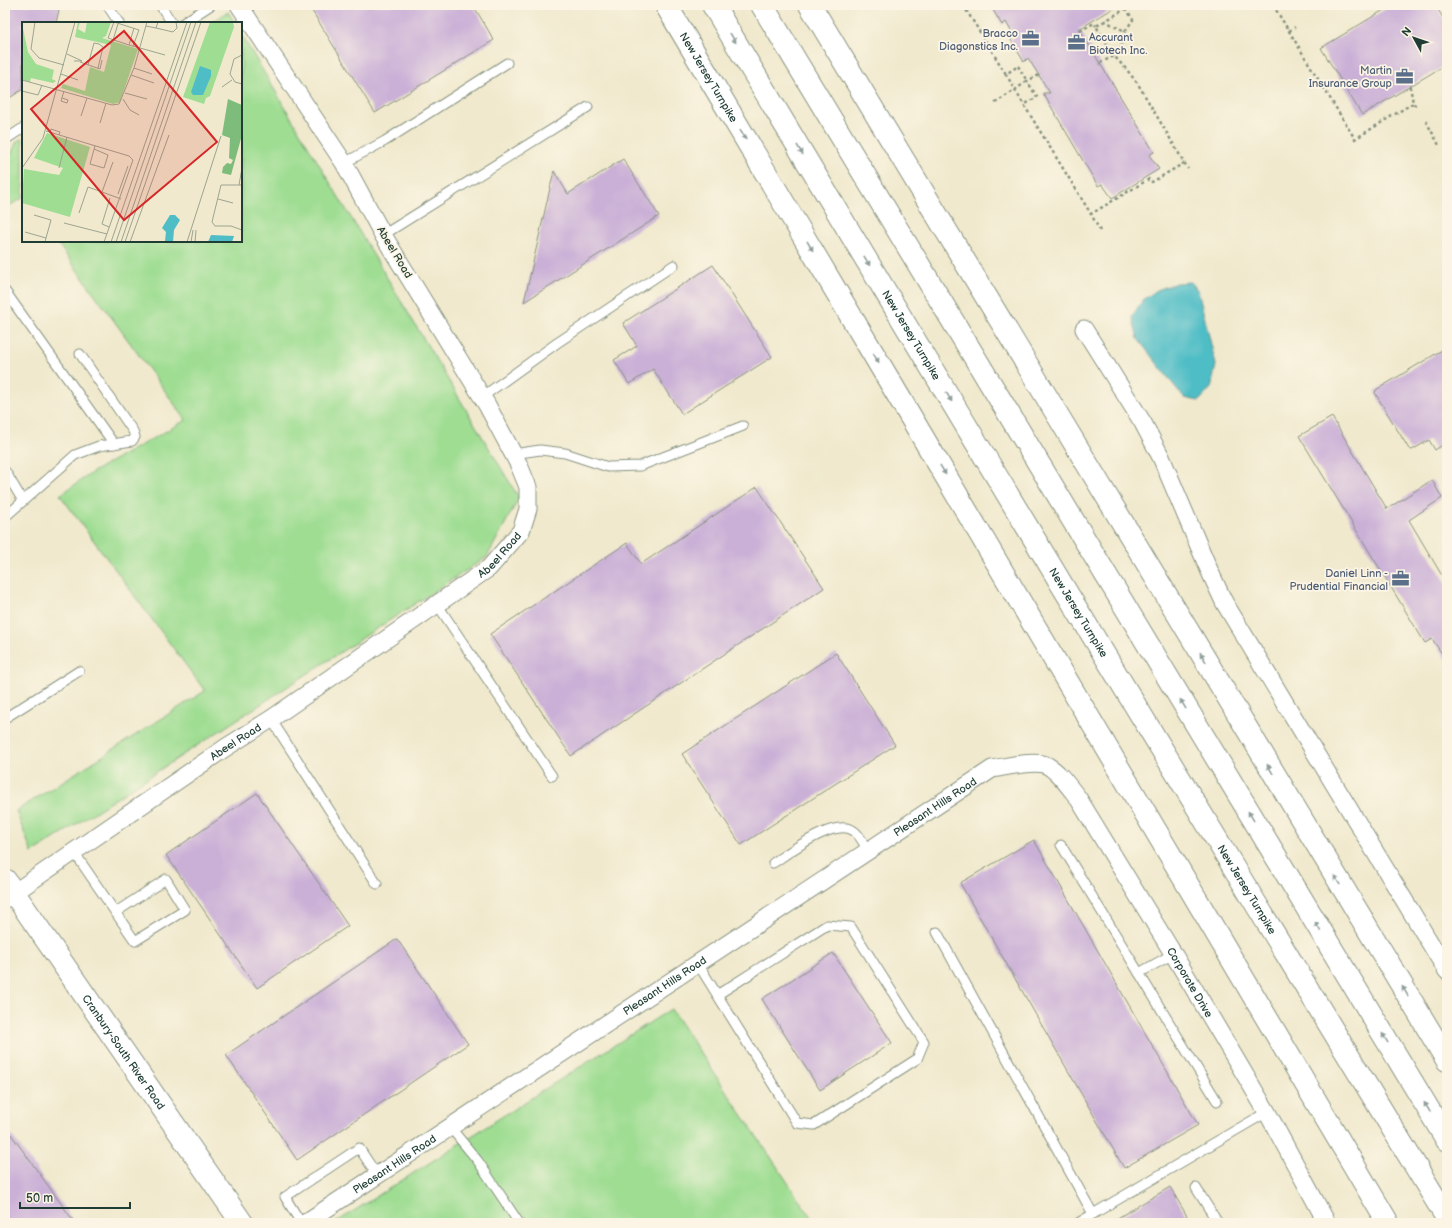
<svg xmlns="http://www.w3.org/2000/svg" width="1452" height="1228" font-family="'Balsamiq Sans',sans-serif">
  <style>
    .green { fill: #9edd92; stroke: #5e8d63 }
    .water { fill: #4fbdc6; stroke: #377d7d }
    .building { fill: #cab0d7 }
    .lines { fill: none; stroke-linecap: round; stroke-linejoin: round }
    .lane-casing { stroke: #889380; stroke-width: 11 }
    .street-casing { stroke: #889380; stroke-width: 19 }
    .secondary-casing { stroke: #889380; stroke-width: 24 }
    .highway-casing { stroke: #889380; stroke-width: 24 }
    .path { stroke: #889380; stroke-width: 2.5; stroke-dasharray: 3 3; stroke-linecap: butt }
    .lane { stroke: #fff; stroke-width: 9 }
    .street { stroke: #fff; stroke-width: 17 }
    .secondary { stroke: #fff; stroke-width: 22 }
    .highway { stroke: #fff; stroke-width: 22 }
    .oneway { fill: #8f9e9a }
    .labels { text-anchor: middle; stroke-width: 3.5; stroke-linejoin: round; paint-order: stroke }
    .service-label { font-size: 11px; fill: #4e5e75; stroke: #fcf5e5; text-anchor: end }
    .street-label { font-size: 11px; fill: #1f3d34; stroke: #fcf5e5 }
    .inset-road { fill: none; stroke: #9ca490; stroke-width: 1 }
    .view { fill: #d62828; fill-opacity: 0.15; stroke: #d62828; stroke-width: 2 }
    .inset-edge { fill: none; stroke: #1f3d34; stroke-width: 2 }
  </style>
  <rect width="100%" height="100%" fill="#fcf5e5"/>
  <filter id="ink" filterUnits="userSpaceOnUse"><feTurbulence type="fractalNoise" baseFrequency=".025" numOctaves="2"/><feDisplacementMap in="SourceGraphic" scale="8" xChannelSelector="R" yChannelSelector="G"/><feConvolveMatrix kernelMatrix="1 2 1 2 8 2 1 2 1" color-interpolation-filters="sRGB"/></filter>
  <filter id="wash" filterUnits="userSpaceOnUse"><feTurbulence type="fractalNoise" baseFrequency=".012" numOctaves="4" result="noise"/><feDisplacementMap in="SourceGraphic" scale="16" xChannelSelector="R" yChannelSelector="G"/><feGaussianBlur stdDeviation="0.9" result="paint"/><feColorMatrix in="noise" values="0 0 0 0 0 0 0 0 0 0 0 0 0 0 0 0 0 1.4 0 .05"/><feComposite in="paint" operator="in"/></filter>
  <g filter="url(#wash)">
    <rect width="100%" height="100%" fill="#f0e9cd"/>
    <g class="green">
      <polygon points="228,12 235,23 210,23"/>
      <polygon points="241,34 519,498 487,557 32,853 16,811 205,691 60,495 93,472 186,420 56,241 241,241"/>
      <polygon points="23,138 23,198 5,208 5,167 17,141"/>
      <polygon points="671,1009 815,1223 335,1223"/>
    </g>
    <polygon class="water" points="1191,282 1198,291 1216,365 1211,388 1199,401 1184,398 1138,339 1132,316 1143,300 1157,290 1176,283"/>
    <g id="blocks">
      <g class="building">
        <polygon points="5,5 60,5 56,23 23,23 23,89 8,99 5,95"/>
        <polygon points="311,5 473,5 494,40 375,113 309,6"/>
        <polygon points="990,5 1119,5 1079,29 1154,152 1149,155 1159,169 1112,198 1102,184 1098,186 1043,93 1050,93 1028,58 1024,62 1011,40 1014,36 1006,22 1002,25"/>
        <polygon points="1392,5 1435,5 1447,24 1447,64 1362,115 1321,48"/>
        <polygon points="623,159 659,216 524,302 554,171 568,194"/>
        <polygon points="713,265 772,357 682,414 653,369 629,384 614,360 637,346 623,323"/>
        <polygon points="1447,347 1447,442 1435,450 1429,440 1412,450 1409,449 1375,393 1376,390"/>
        <polygon points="1332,417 1387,509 1432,480 1442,498 1409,520 1447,584 1447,661 1432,639 1425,643 1299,436"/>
        <polygon points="757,487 824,588 571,756 490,634 627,543 641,564"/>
        <polygon points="836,653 895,745 741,845 682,754"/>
        <polygon points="257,793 348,926 257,988 166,855"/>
        <polygon points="1034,840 1198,1125 1124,1168 960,883"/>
        <polygon points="397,939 468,1044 297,1160 226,1055"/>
        <polygon points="833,953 892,1043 820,1090 762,999"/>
        <polygon points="5,1126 75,1223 5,1223"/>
        <polygon points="1170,1187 1191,1223 1109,1223"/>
      </g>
    </g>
  </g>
  <g filter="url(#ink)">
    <use href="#blocks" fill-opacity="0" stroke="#889380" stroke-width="1"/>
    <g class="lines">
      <defs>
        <g id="lane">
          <polyline points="107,5 119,23"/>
          <polyline points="160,5 172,23"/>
          <polyline points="183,23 211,5"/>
          <polyline points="5,140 23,128"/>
          <polyline points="344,163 385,141 507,63"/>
          <polyline points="383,235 588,107"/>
          <polyline points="5,291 114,444"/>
          <polyline points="482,397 557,343 674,265"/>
          <polyline points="513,454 540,450 565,453 608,467 640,466 743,426"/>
          <polyline points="5,471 23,501"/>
          <polyline points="5,517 75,455 99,446 132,441 135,437 133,431 80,354"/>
          <polyline points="437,604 552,776"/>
          <polyline points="5,718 79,671"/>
          <polyline points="271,719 377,884"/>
          <polyline points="1061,845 1217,1101"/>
          <polyline points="74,852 135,941 185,910 166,879 116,912"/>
          <path d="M773 863C790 852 835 817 854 831 860 835 864 845 869 851"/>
          <polyline points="937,932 1093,1214 1267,1112"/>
          <polyline points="698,964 797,1123 814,1125 917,1059 924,1042 851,927 827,925 717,995"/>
          <polyline points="1139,973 1173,954"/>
          <polyline points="450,1127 478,1161 519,1223"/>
          <polyline points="1196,1188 1218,1223"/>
          <polyline points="301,1223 285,1197 359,1148 377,1175"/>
          <polyline points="1078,1223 1093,1214"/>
        </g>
        <g id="street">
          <polyline points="1084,329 1143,423 1161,457 1210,572 1224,602 1447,971"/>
          <path id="s1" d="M5 899 225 748 271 719 489 568 521 531 528 509V487L519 465 487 405 383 235 344 163 239 5"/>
          <path id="s2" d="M305 1223 992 769C1006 767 1037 759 1048 766 1060 773 1069 787 1078 798L1171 950 1267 1112 1327 1223"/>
        </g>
        <g id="secondary">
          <path id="s3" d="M5 880 242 1223"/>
        </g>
        <g id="highway">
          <path id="s4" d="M666 5 896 392 1388 1223"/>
          <path id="s5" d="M713 5 1065 590 1447 1218"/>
          <polyline points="762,5 1447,1140"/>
          <polyline points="810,5 1447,1060"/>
        </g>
      </defs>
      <use href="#lane" class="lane-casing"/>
      <use href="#street" class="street-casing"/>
      <use href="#secondary" class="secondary-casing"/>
      <use href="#highway" class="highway-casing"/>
      <g class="path">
        <polyline points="963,5 1006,74"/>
        <polyline points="1273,5 1355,139 1413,103"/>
        <polyline points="1126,8 1133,20 1125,31 1105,21 1132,5"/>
        <polyline points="1105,21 1096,26 1114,56 1120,51 1125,31"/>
        <polyline points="1080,31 1094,23 1096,26"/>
        <polyline points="1289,31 1295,27"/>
        <polyline points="1100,63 1114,56 1127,70 1138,84 1188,169"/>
        <polygon points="1018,66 1027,81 1015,90 1006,74"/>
        <polyline points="1039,75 1027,81 1037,97 1024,105 1091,214"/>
        <polyline points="1410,86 1413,103 1417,107"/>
        <polyline points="995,103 1015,90 1024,105"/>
        <polyline points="1426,121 1440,147"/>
        <polyline points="1100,231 1091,214 1149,179 1152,182 1184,163"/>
      </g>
      <use href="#lane" class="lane"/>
      <use href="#street" class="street"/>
      <use href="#secondary" class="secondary"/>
      <use href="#highway" class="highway"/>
    </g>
    <defs><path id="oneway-solid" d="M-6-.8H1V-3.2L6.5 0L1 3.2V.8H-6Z"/></defs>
    <g class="oneway">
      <use href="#oneway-solid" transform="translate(733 38) rotate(59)"/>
      <use href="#oneway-solid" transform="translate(743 135) rotate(59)"/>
      <use href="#oneway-solid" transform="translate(800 150) rotate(59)"/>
      <use href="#oneway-solid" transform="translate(810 246) rotate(59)"/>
      <use href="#oneway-solid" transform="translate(867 261) rotate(59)"/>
      <use href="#oneway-solid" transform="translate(876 358) rotate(59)"/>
      <use href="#oneway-solid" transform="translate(949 397) rotate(59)"/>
      <use href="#oneway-solid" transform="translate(943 470) rotate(59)"/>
      <use href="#oneway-solid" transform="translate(1203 657) rotate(-121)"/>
      <use href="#oneway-solid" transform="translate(1183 704) rotate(-121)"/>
      <use href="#oneway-solid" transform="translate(1270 769) rotate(-121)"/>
      <use href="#oneway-solid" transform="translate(1251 816) rotate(-121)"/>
      <use href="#oneway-solid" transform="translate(1337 880) rotate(-121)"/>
      <use href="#oneway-solid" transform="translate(1318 927) rotate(-121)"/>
      <use href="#oneway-solid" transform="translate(1405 991) rotate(-121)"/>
      <use href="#oneway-solid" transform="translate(1385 1038) rotate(-121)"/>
      <use href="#oneway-solid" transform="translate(1427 1107) rotate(-121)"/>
    </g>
  </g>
  <defs>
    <symbol id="office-bare" viewBox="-9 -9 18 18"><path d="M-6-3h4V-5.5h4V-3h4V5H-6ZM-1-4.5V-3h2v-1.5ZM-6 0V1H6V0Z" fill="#5c6f8a" stroke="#fcf5e5" stroke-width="2.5" paint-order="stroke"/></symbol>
  </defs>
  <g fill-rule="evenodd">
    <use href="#office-bare" x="1018" y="26" width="25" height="25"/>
    <use href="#office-bare" x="1064" y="30" width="25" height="25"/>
    <use href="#office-bare" x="1392" y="64" width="25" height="25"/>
    <use href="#office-bare" x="1388" y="566" width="25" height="25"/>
  </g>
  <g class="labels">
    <g class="service-label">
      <text x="1018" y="37">Bracco<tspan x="1018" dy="13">Diagonstics Inc.</tspan></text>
      <text x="1089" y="41" text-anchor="start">Accurant<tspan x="1089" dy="13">Biotech Inc.</tspan></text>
      <text x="1392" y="74">Martin<tspan x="1392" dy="13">Insurance Group</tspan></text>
      <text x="1388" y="577">Daniel Linn -<tspan x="1388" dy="13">Prudential Financial</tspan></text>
    </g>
    <g class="street-label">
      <text dy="4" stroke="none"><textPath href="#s4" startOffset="84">New Jersey Turnpike</textPath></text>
      <text transform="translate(395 252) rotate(59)" y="4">Abeel Road</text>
      <text dy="4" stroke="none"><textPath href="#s5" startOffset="385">New Jersey Turnpike</textPath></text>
      <text dy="4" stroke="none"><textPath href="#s1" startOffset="603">Abeel Road</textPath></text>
      <text dy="4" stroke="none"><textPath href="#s5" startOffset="709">New Jersey Turnpike</textPath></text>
      <text dy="4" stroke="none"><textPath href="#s1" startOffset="279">Abeel Road</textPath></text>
      <text dy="4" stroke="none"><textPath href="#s2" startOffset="755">Pleasant Hills Road</textPath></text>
      <text dy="4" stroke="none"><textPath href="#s5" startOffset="1033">New Jersey Turnpike</textPath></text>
      <text dy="4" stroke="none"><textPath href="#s2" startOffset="1140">Corporate Drive</textPath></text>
      <text dy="4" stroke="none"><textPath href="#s2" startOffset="431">Pleasant Hills Road</textPath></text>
      <text dy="4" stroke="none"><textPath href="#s3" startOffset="209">Cranbury-South River Road</textPath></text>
      <text dy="4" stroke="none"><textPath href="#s2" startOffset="107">Pleasant Hills Road</textPath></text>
    </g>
  </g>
  <g transform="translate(22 22)">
    <rect width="220" height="220" fill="#f0e9cd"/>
    <path d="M56 0H58L56 7 63 11 65 0H89L84 14 80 16 116 27 98 80 91 82 39 66 41 62 63 69 68 45 82 50 89 23 53 15ZM188 0H211L212 5 188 74 184 76 182 82 161 75ZM0 2 6 30 14 42 32 48 30 57 34 59 31 61 9 56 8 60 0 58ZM25 111 68 125 48 195 0 181 2 147 37 153 41 146 12 136Z" fill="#9edd92"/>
    <path d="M206 77 220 83V113L209 153 200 151 201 145 205 141 209 142 211 138 207 136 208 116 200 113Z" fill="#7ebc7c"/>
    <path d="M178 44 189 48V54L181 73H171L169 70ZM148 193H153L158 198 152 208 151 220 143 219 144 210 140 206ZM189 213 212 214 210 220H186Z" fill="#4fbdc6"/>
    <path class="inset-road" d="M13 0 9 27 17 36 42 43M124 4 134 6 136 0M134 6 151 10 155 6 154 0M91 18 96 2M107 23 112 6M111 24 117 8 92 0 86 16 107 23 118 26 143 33M45 32 60 39H52M220 33 212 37 208 52 213 60 220 62M58 40 78 47 80 38M66 43 72 21 77 22 81 25 76 46M112 46 130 52M39 52 56 58M109 53 132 61M0 58 90 83 97 82 112 46 125 0M200 65 210 58M0 69 16 73 20 63M103 71 125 77M40 76 46 78 45 81 39 79 42 69M101 77 108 88 117 93M59 94 65 76M78 101 84 81M24 109 107 134 111 138 82 220M28 110 29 107 38 110 37 113M72 127 86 133 82 146 68 142 73 124M91 140 80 170 99 177M0 146 21 116 53 0M37 146 45 115M217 163 220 146M220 163H199L190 200 193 204H209L220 208M96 172 106 144M196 177 211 181M57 191 66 165 80 170M12 193 29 198 24 216M42 201 85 212M87 205 80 202 88 176M3 210 24 216 23 220M89 220 165 0M94 220 169 0M99 220 174 0M103 220 179 0M108 220 147 113M165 220 199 114M169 220 171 208M173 220 174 208"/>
    <path class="view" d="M102 9 195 120 102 198 9 87Z"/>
    <rect width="220" height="220" class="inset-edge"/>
  </g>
  <rect width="1452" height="1228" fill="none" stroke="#fcf5e5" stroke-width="20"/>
  <g transform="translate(1414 38) rotate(310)" stroke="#fcf5e5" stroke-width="3" paint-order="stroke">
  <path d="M0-3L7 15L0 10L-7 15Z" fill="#1f3d34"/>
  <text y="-6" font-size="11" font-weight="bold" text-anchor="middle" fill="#1f3d34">N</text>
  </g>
  <path d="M20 1202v6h110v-6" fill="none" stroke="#1f3d34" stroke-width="2"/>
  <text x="26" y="1202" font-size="12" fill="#1f3d34" stroke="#fcf5e5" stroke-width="3" paint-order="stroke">50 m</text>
</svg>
